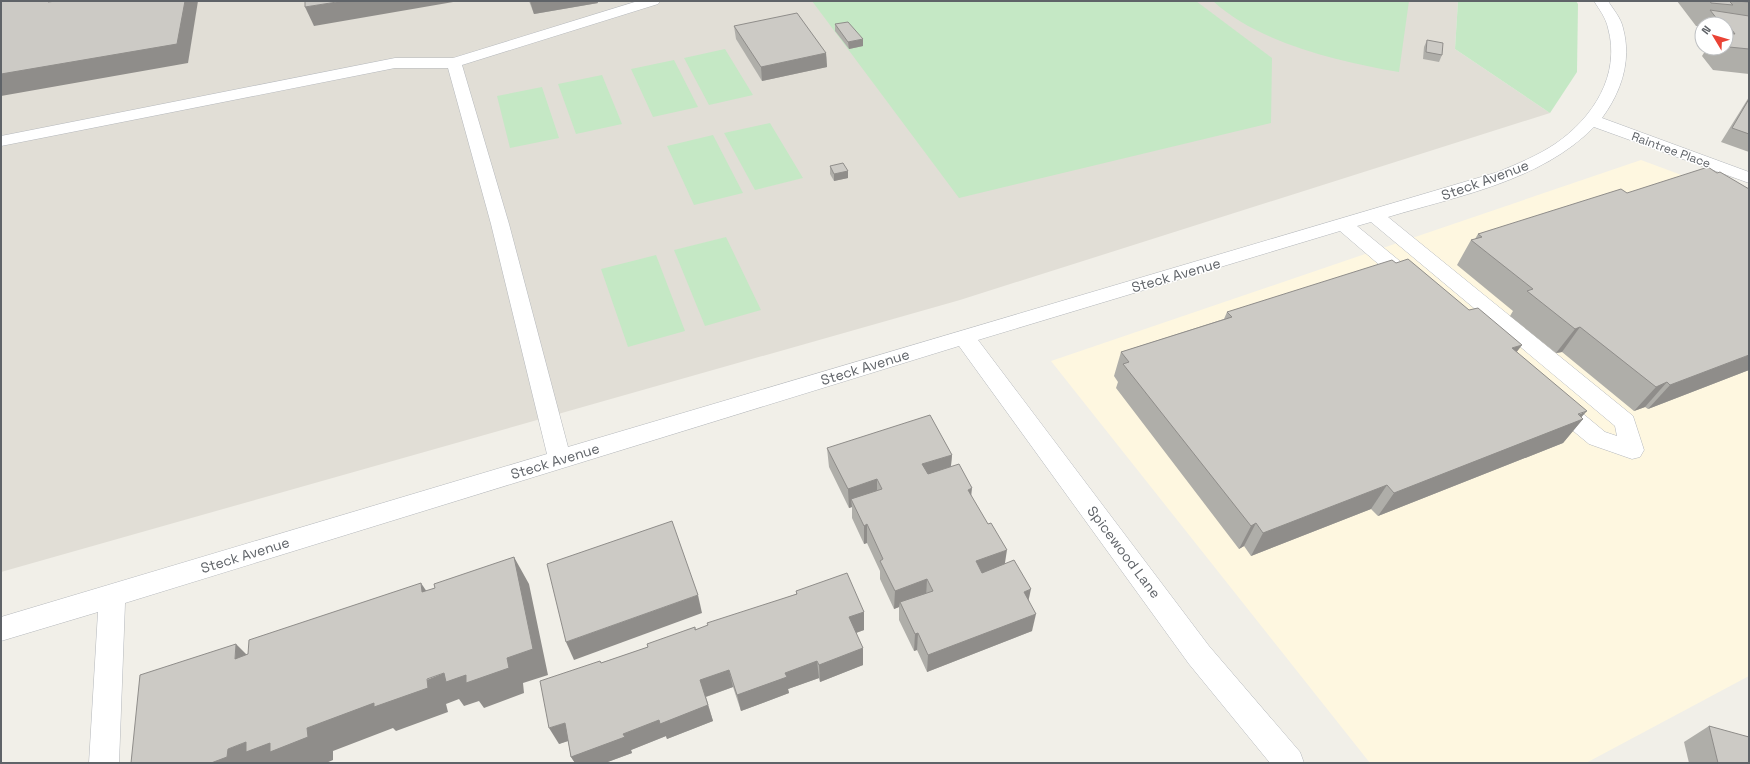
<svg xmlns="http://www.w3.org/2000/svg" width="1750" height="764" font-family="'Space Grotesk',sans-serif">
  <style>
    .commercial { fill: #fef7e0 }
    .education { fill: #e1ded6 }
    .green { fill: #c5e8c5 }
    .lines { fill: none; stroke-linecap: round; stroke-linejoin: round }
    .minor-casing { stroke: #b5b8bc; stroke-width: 1 }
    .minor { fill: #fff; fill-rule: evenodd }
    .wall { fill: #afaea9 }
    .shaded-wall { fill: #8f8d8a }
    .building { fill: #cccac5; stroke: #8f8d8a }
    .labels { text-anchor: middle; stroke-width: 3; stroke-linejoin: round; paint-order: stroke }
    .far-street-label { font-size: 12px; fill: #5f6368; stroke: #fff }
    .street-label { font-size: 14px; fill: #5f6368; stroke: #fff }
  </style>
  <rect width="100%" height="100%" fill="#f1efe8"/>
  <polygon class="commercial" points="1641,160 1749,200 1749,676 1586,763 1370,763 1051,361"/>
  <polygon class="education" points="1,1 1458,1 1455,49 1550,113 960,300 1,572"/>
  <g class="green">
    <polygon points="812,1 1196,1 1272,58 1271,123 959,198"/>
    <path d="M1213 1H1409L1399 72C1340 62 1258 43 1213 1Z"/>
    <polygon points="1458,1 1576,1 1578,4 1577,72 1550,113 1455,49"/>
    <polygon points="725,49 753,95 709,105 684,58"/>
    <polygon points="674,60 698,107 653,117 631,69"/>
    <polygon points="602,75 622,124 576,134 558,84"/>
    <polygon points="542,87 559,138 510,148 497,96"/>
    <polygon points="770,123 803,178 755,190 724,133"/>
    <polygon points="713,135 743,193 694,205 667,146"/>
    <polygon points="726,237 761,310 705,326 674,250"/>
    <polygon points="656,255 685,331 628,347 601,269"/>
  </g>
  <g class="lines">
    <defs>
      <path id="minor" d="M638 1H660L658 4 462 65 509 224 568 447 1498 172C1517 164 1537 156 1555 144 1593 118 1621 75 1608 28 1606 18 1599 9 1594 1H1608C1613 9 1621 18 1623 28 1632 61 1621 92 1602 118L1749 172V183L1594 127C1541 181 1458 196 1388 217L1633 416 1644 450 1640 457 1632 459 1589 444 1548 410 1545 404 1548 398 1556 395 1564 398 1605 432 1617 436 1615 426 1371 222 1357 226 1418 276 1421 281 1418 286 1411 288 1404 286 1340 231 978 340 1209 646 1300 752 1304 763H1270L1189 664 959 346 125 603 119 763H89L98 612 1 641V617L547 454 491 224 448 68H395L1 146V136L395 58H453Z"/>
    </defs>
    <use href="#minor" class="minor-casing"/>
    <use href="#minor" class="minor"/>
  </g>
  <g class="wall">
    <polygon points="529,1 597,1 598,3 534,14"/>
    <polygon points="1677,1 1749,1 1749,74 1713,70 1702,56 1707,48 1706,48 1726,48 1726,24 1702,24 1702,43 1695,33 1700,26 1696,26"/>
    <polygon points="835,24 863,46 849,49 835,31"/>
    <polygon points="734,26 826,53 827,67 762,81 736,39"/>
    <polygon points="1427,40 1442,55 1439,62 1423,59 1424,47"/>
    <polygon points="1749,97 1749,152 1721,142"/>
    <polygon points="830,166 848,171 848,178 834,181 830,174"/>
    <polygon points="1627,193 1749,370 1648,409 1645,407 1634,411 1562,352 1556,353 1510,316 1513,311 1457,265 1471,240 1475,239 1478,234"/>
    <polygon points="1227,312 1516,352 1583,419 1563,443 1378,516 1371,509 1251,556 1244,546 1239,549 1116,388 1118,382 1114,376 1121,352 1224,319"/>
    <polygon points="827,448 952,455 951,466 971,496 1005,564 1029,600 1032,631 927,672 917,650 914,651 899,620 899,607 894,609 880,579 880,571 867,543 864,544 852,518 852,507 849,508 829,467"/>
    <polygon points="796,591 864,612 864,630 856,633 863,665 820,682 819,678 788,689 789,693 741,711 733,687 706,697 713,721 667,739 666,736 631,750 632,753 605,763 575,763 571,757 568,741 559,744 600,661 601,663 648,647 695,627 696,630 796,594"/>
    <polygon points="1709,726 1749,763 1689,763 1684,742"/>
  </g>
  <g class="shaded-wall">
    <polygon points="185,1 198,1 188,63 1,96 1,74"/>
    <polygon points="343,1 459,1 314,26 305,7"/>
    <polygon points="530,1 597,1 598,3 534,14"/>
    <polygon points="863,39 863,46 849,49 848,42"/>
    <polygon points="826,53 827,67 762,81 761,67"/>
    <polygon points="848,171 848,178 834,181 834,174"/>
    <polygon points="1580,327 1562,352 1556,353 1575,329"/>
    <polygon points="1522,345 1504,369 1512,348"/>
    <polygon points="1749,355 1749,370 1648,409 1670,385"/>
    <polygon points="1667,382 1645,407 1634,411 1656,387"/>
    <polygon points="1587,411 1578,421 1583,419 1563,443 1378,516 1394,493"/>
    <polygon points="952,455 950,474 921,484 922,464"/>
    <polygon points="877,479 877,499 851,499 852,507 849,508 848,489"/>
    <polygon points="1387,485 1371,509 1251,556 1263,533"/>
    <polygon points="972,488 970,507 968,490"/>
    <polygon points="1256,523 1244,546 1239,549 1251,526"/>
    <polygon points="867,524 867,543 864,544 864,526"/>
    <polygon points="1007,550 1004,569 973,580 976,561"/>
    <polygon points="514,557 529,584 548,675 523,683 524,693 484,708 479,701 464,706 459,699 446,704 448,712 396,731 393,728 333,751 333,760 326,763 211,763 228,749 246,742 307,728 444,673 507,658"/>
    <polygon points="927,579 926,597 900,602 899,607 894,609 895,591"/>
    <polygon points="421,583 439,610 422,592"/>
    <polygon points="1031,589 1027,607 1024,592"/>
    <polygon points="698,595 702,613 574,660 566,642"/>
    <polygon points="864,612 864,630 850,635 849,617"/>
    <polygon points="1036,614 1032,631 927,672 928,655"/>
    <polygon points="918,633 917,650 914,651 915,634"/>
    <polygon points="236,644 262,670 235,659"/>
    <polygon points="863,648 863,665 820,682 819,665"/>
    <polygon points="817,661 819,678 788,689 789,693 741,711 737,695 785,673"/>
    <polygon points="729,670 733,687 705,697 700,680"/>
    <polygon points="708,705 713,721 667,739 666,736 631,750 632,753 605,763 575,763 571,757 623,734 659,720"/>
    <polygon points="565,723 574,739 559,744 549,728"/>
  </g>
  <g class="building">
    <polygon points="1,1 48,1 48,2 56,1 185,1 177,44 1,74"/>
    <polygon points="305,1 343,1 305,7"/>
    <polygon points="1710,1 1729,1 1733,5 1711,3"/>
    <polygon points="1736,1 1749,1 1749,3 1748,2"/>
    <polygon points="1710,10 1749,16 1749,49 1729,47 1726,43 1726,33 1735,34 1729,26 1726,26 1726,24 1721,24"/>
    <polygon points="797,13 826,53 761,67 734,26"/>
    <polygon points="848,22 863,39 848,42 835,24"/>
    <polygon points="1427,40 1443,43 1442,55 1426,52"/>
    <polygon points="1749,99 1749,134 1732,128"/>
    <polygon points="843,163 848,171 834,174 830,166"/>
    <polygon points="1708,167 1717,173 1720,172 1749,189 1749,355 1670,385 1667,382 1656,387 1580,327 1575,329 1527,291 1533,289 1471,240 1482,237 1478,234 1621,189 1627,193"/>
    <polygon points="1408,259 1469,310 1478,308 1522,345 1512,348 1587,411 1578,414 1583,419 1394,493 1387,485 1263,533 1256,523 1251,526 1123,364 1129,362 1121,352 1232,317 1227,312 1392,260 1396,263"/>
    <polygon points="930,415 952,455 922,464 928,474 959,464 972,488 968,490 988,524 991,523 1007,550 976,561 982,573 1014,560 1031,589 1024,592 1036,614 928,655 918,633 915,634 900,602 933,591 927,579 895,591 880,561 883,559 867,524 864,526 851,499 882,489 877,479 848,489 827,448"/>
    <polygon points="672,521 698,595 566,642 547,564"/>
    <polygon points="514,557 533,649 507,658 509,668 466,683 466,675 446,682 444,673 427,679 428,688 374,707 374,703 307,728 308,737 270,752 270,743 246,752 246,742 228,749 227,757 211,763 131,763 140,675 236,644 235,659 248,654 249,640 421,583 422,592 435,588 434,584"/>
    <polygon points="847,573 864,612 849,617 863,648 819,665 817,661 785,673 787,677 737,695 729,670 700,680 708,705 660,724 659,720 623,734 625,737 571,757 565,723 549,728 540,681 600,661 601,663 648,647 647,644 695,627 695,630 708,625 707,623 797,594 796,591"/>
    <polygon points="1709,726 1749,737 1749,763 1718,763"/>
  </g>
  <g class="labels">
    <g class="far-street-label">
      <text transform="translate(1671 150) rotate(20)" y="4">Raintree Place</text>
    </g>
    <g class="street-label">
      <text transform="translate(1485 180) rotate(-20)" y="5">Steck Avenue</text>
      <text transform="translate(1176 275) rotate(-16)" y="5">Steck Avenue</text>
      <text transform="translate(865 367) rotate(-17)" y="5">Steck Avenue</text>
      <text transform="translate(555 461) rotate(-17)" y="5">Steck Avenue</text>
      <text transform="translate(1124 552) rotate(53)" y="5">Spicewood Lane</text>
      <text transform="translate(245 555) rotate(-17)" y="5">Steck Avenue</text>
    </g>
  </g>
  <rect width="1750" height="764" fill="none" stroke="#5f6368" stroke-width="4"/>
  <g transform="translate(1714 36) rotate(308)"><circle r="19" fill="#ffffff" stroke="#bfc1c3"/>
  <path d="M0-3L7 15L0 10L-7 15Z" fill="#ea4335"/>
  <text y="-6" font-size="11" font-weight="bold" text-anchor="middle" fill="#5f6368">N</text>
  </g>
</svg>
